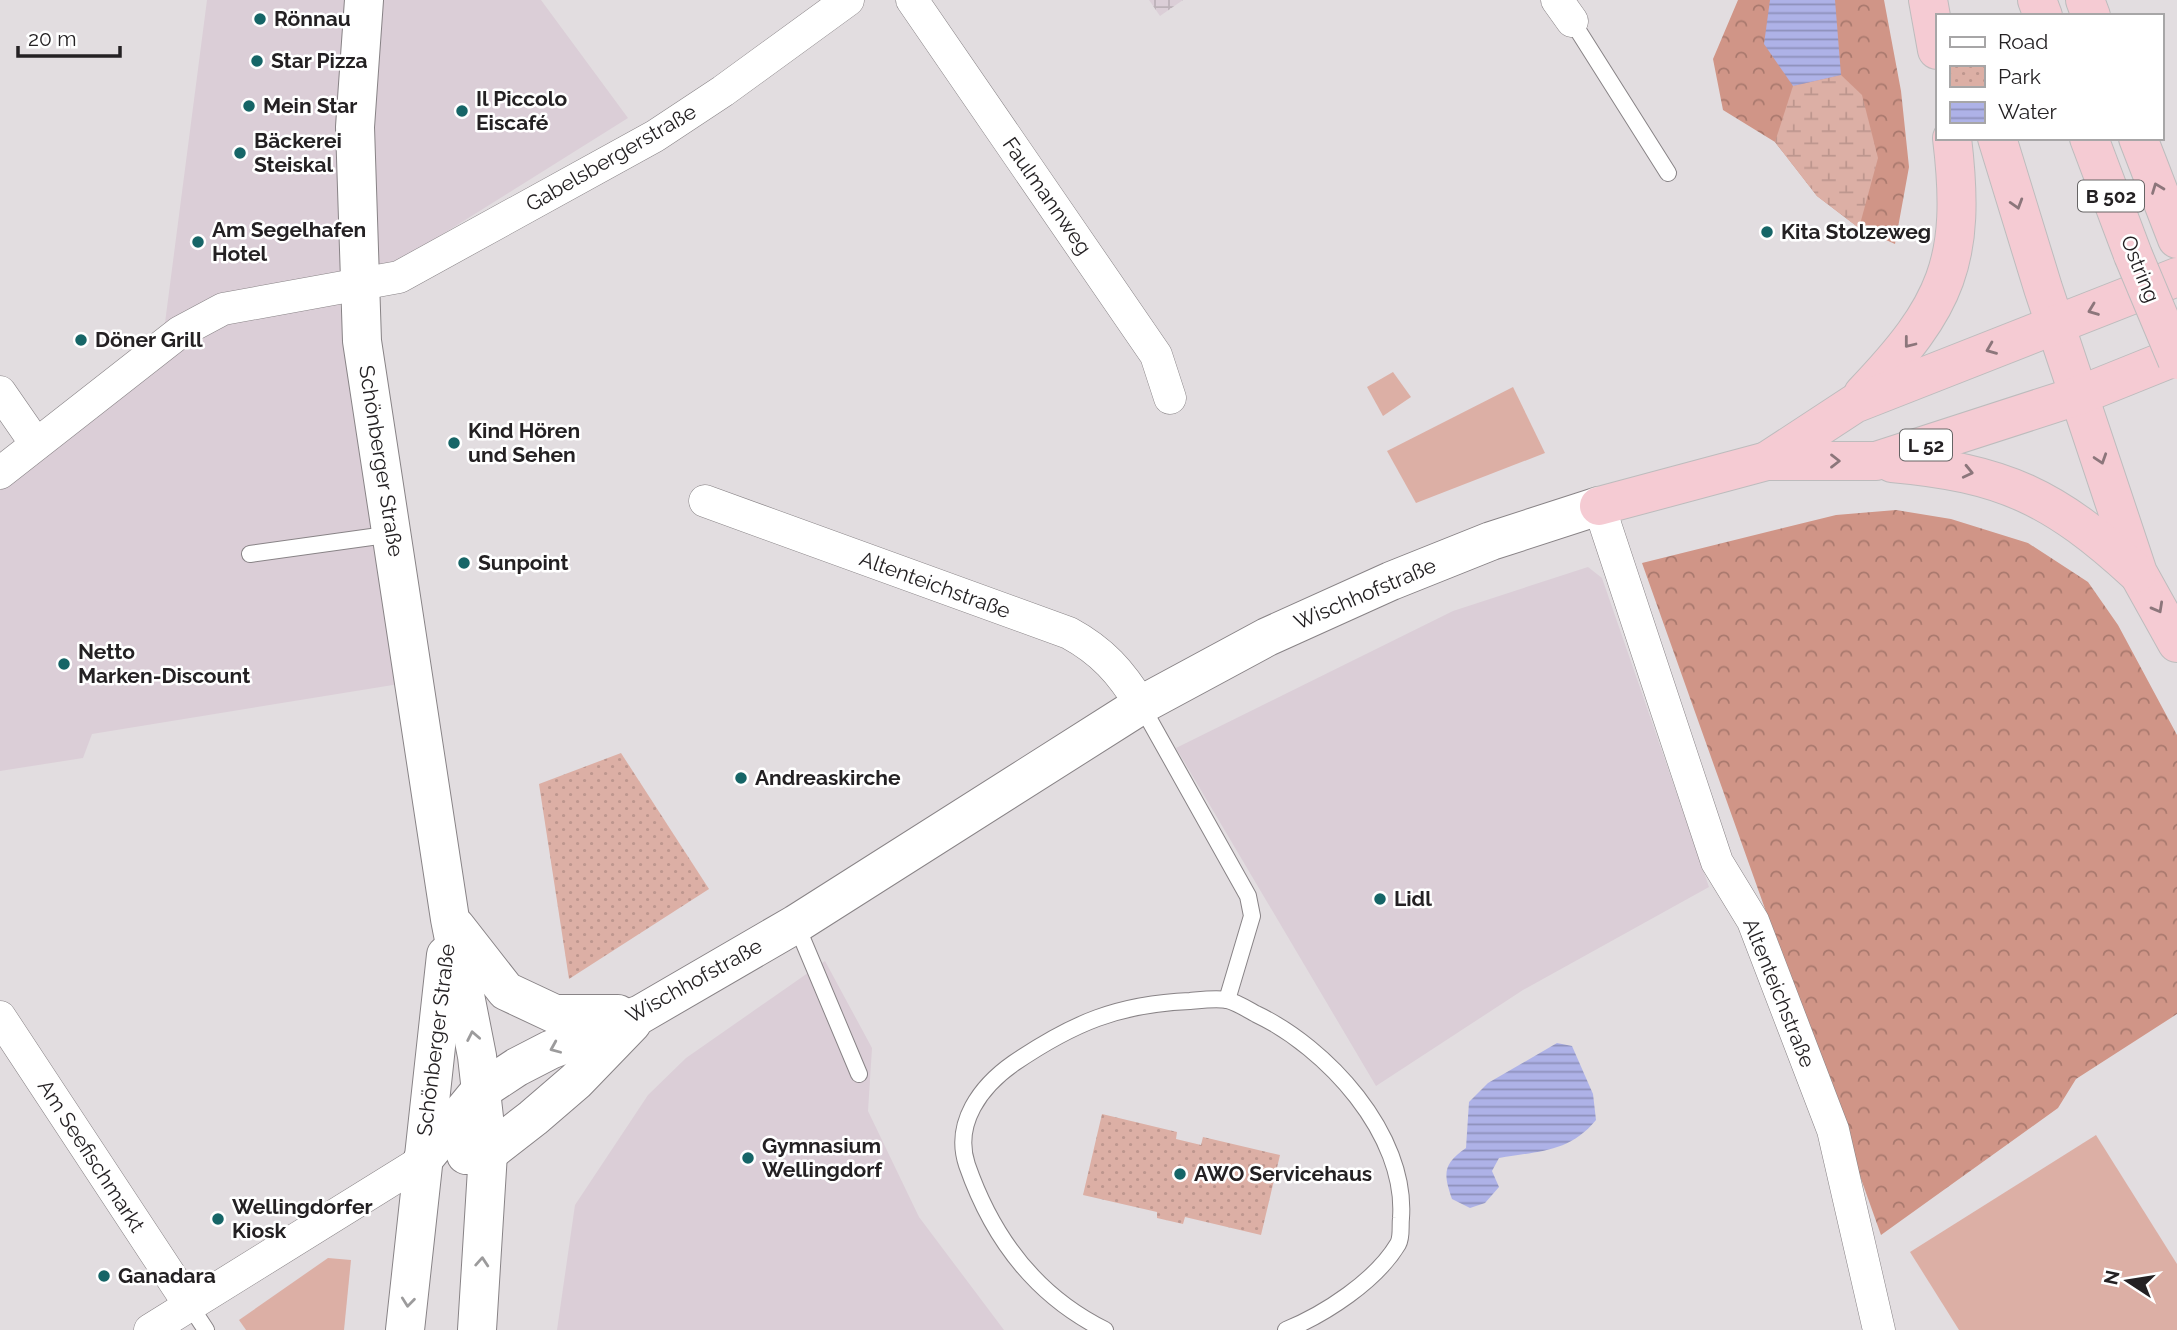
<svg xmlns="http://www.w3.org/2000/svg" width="2177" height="1330" font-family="Raleway,sans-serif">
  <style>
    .built { fill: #dbced7 }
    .industrial { fill: url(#industrial-grid) }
    .grass { fill: #dcafa5 }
    .forest { fill: url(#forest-crowns) }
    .wetland { fill: url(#wetland-marsh) }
    .park { fill: url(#park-dots) }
    .water { fill: url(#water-rules) }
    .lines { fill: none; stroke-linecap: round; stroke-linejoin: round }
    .lane-casing { stroke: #888386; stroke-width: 18 }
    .street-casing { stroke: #888386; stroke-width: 33 }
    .secondary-casing { stroke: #888386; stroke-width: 40 }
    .highway-casing { stroke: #bdbcbd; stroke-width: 40 }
    .lane { stroke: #fff; stroke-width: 16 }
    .street { stroke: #fff; stroke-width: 32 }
    .secondary { stroke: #fff; stroke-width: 38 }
    .highway { stroke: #f5cbd3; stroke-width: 38 }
    .highway-bridge-casing { stroke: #bdbcbd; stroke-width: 40; stroke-linecap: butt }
    .highway-bridge { stroke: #f5cbd3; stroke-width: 38 }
    .oneway { stroke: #8c767b }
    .oneway2 { stroke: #9c9b9c }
    .poi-dot { fill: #166567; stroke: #fff; stroke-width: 2.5 }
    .labels { text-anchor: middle; stroke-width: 5; stroke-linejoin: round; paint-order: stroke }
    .shield { fill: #fff; stroke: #666465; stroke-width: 2 }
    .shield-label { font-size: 19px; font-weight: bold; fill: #242123 }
    .poi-label { font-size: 21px; font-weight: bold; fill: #242123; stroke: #fff; text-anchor: start }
    .street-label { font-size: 21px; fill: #242123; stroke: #fff }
  </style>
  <defs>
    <pattern id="industrial-grid" width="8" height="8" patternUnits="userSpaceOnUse" patternTransform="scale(1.75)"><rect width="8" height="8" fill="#dbced7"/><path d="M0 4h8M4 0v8" fill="none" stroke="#bcb1b8"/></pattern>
    <pattern id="forest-crowns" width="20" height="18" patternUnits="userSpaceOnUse" patternTransform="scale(1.75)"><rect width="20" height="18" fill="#d09587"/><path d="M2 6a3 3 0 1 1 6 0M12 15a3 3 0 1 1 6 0" fill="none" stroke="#a9796e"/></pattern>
    <pattern id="wetland-marsh" width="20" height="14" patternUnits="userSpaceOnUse" patternTransform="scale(1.75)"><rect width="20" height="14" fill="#dcafa5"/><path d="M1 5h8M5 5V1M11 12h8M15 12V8" fill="none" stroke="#bd968e"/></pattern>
    <pattern id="park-dots" width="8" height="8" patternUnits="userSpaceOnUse" patternTransform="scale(1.75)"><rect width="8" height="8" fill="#dcafa5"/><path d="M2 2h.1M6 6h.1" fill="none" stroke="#bd968e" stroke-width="1.8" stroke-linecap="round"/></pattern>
    <pattern id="water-rules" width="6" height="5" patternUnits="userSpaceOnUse" patternTransform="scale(1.75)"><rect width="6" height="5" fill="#aeb2e7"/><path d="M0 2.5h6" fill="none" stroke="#8d90bb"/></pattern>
  </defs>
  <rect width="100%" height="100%" fill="#e2dde0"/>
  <g class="built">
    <polygon points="207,0 541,0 628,118 339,299 399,684 92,734 83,758 0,771 0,490 159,369"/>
    <polygon points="1588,567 1602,578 1709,887 1523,990 1376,1086 1176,748 1453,611"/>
    <polygon points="825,961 872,1048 868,1111 919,1217 1004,1330 557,1330 575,1205 648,1095 686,1058"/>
  </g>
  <polygon class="industrial" points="1149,0 1183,0 1160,16"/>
  <g class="grass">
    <polygon points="1393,372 1411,397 1383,416 1367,387"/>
    <polygon points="1513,387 1545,453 1416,503 1387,451"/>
    <polygon points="2096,1135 2177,1264 2177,1330 1959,1330 1910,1252"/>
    <polygon points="328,1258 351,1260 344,1330 246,1330 239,1320"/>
  </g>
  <g class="forest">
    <polygon points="1738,0 1884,0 1901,91 1909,167 1895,244 1859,228 1817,196 1775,142 1723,110 1713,59"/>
    <polygon points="1896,510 1951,519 2028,543 2088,582 2118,625 2177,735 2177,1014 2076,1079 2058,1108 1881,1235 1642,563 1836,515"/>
  </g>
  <polygon class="wetland" points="1841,75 1862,95 1878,158 1859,228 1817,196 1775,142 1793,86"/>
  <g class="park">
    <polygon points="621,753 709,889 569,979 539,784"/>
    <polygon points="1102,1114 1177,1132 1176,1139 1201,1145 1203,1137 1280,1155 1261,1235 1185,1217 1183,1224 1157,1218 1157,1212 1083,1195"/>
  </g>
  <g class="water">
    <polygon points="1770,0 1835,0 1841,75 1793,86 1764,44"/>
    <path d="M1557 1043 1572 1046 1593 1094 1596 1120C1569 1153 1538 1151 1499 1158L1492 1171 1499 1187 1485 1203 1470 1208 1452 1199C1443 1173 1443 1164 1466 1148L1469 1102 1488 1083Z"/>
  </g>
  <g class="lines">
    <defs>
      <g id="lane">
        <polyline points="1572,21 1668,173"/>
        <polyline points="250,554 393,534"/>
        <polyline points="1141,705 1248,896 1252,916 1227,1000"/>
        <polyline points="796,924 859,1074"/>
        <polyline points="189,1304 206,1330"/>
        <path d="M1105 1330C1036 1296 992 1237 967 1165 953 1123 981 1086 1014 1063 1073 1023 1118 1004 1190 1001 1201 1000 1216 998 1227 1000 1236 1002 1247 1009 1256 1014 1326 1047 1407 1134 1401 1218 1400 1226 1402 1237 1398 1244 1376 1281 1325 1314 1286 1330"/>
      </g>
      <g id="street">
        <polyline points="912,0 1156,355 1170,398"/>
        <polyline points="1557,0 1572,21"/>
        <polyline points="0,392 36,444"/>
        <polyline points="0,473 180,332 223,309 399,277 655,136 723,91 848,0"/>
        <path d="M705 501 1069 633C1102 651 1121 672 1141 705"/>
        <polyline points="1599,506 1717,862 1753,921 1833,1130 1879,1330"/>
        <polyline points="0,1017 189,1304"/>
        <polyline points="150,1330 422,1161"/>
      </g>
      <g id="secondary">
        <polyline points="364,0 355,127 362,341 450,919 477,1056 488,1153 477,1330"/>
        <polyline points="456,927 506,991 555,1014 618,1014"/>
        <polyline points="466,1155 488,1153 533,1118 576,1081 632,1023"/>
        <polyline points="422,1161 479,1092 517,1067 550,1050 641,1014 796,924 1141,705 1267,637 1391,581 1491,541 1599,506"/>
        <polyline points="405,1330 446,955"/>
      </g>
      <g id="highway">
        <polyline points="1928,0 1937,50"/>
        <polyline points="2037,0 2043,16"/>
        <polyline points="2085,0 2091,16"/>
        <polyline points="1997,138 2043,288 2138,573 2177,643"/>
        <polyline points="2089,138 2133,255"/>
        <polyline points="2138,138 2177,239"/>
        <path d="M1863 394C1947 306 1967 261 1952 138"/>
        <polyline points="1767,461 1854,404 2177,277"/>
        <path d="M1892 463C2004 473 2054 497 2137 573"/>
        <polyline points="1599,506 1767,461 1876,461 2080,395 2177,356"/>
      </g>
    </defs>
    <use href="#lane" class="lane-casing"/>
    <use href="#street" class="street-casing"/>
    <use href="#secondary" class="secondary-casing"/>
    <use href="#highway" class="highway-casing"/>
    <use href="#lane" class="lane"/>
    <use href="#street" class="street"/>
    <use href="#secondary" class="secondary"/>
    <use href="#highway" class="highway"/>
    <defs>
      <polyline id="highway-bridge" points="2133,255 2177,360"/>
    </defs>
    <use href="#highway-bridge" class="highway-bridge-casing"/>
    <use href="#highway-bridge" class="highway-bridge"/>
  </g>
  <defs><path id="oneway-chevron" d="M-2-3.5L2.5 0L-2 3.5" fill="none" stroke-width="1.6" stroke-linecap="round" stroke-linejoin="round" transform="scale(1.75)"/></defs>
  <g class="oneway">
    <use href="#oneway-chevron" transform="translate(2157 188) rotate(-111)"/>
    <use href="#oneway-chevron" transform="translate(2017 204) rotate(73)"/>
    <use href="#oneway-chevron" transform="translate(2093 310) rotate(159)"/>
    <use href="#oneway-chevron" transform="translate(1909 343) rotate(128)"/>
    <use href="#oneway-chevron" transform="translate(1991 349) rotate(158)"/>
    <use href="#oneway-chevron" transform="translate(2101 459) rotate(72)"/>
    <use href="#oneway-chevron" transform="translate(1835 461)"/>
    <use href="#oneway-chevron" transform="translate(1968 472) rotate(13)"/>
    <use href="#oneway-chevron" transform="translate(2158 608) rotate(61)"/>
  </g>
  <g class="oneway2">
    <use href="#oneway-chevron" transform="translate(473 1036) rotate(-101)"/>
    <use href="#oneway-chevron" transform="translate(555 1048) rotate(157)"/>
    <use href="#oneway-chevron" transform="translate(482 1262) rotate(-86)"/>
    <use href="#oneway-chevron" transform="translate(408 1302) rotate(96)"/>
  </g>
  <g class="poi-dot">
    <circle cx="260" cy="19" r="7"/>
    <circle cx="257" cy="61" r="7"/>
    <circle cx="249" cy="106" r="7"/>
    <circle cx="462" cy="111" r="7"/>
    <circle cx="240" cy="153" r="7"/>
    <circle cx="1767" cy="232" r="7"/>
    <circle cx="198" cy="242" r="7"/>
    <circle cx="81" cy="340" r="7"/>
    <circle cx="454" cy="443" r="7"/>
    <circle cx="464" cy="563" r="7"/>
    <circle cx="64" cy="664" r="7"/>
    <circle cx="741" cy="778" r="7"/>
    <circle cx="1380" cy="899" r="7"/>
    <circle cx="748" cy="1158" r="7"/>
    <circle cx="1180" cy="1174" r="7"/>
    <circle cx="218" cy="1219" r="7"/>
    <circle cx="104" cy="1276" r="7"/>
  </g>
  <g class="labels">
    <g class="shield">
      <rect x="2078" y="180.5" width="66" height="31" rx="5"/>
      <rect x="1900" y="429.5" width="52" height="31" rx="5"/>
    </g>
    <g class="shield-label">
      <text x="2111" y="203">B 502</text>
      <text x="1926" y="452">L 52</text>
    </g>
    <g class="poi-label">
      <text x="274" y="26">Rönnau</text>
      <text x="271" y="68">Star Pizza</text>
      <text x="476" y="106">Il Piccolo<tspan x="476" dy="24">Eiscafé</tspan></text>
      <text x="263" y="113">Mein Star</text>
      <text x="254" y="148">Bäckerei<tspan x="254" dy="24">Steiskal</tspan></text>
      <text x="212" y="237">Am Segelhafen<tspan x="212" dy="24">Hotel</tspan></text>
      <text x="1781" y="239">Kita Stolzeweg</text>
      <text x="95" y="347">Döner Grill</text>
      <text x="468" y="438">Kind Hören<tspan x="468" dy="24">und Sehen</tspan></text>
      <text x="478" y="570">Sunpoint</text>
      <text x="78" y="659">Netto<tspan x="78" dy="24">Marken-Discount</tspan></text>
      <text x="755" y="785">Andreaskirche</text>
      <text x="1394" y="906">Lidl</text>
      <text x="762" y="1153">Gymnasium<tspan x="762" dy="24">Wellingdorf</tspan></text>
      <text x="1194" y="1181">AWO Servicehaus</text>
      <text x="232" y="1214">Wellingdorfer<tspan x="232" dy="24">Kiosk</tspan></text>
      <text x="118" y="1283">Ganadara</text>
    </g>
    <g class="street-label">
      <text transform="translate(611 158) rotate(-30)" y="7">Gabelsbergerstraße</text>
      <text transform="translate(1047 196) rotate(55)" y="7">Faulmannweg</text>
      <text transform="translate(2140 269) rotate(68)" y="7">Ostring</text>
      <text transform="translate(381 461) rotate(81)" y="7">Schönberger Straße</text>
      <text transform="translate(935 585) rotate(20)" y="7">Altenteichstraße</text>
      <text transform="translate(1365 594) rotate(-23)" y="7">Wischhofstraße</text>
      <text transform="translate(694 981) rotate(-29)" y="7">Wischhofstraße</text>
      <text transform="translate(1779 993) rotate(68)" y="7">Altenteichstraße</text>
      <text transform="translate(436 1040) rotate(-83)" y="7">Schönberger Straße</text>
      <text transform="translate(91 1156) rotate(57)" y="7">Am Seefischmarkt</text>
    </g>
  </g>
  <rect x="1936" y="14" width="228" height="126" fill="#ffffff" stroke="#a7a6a7" stroke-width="2"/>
  <rect x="1950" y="37" width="35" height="10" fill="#ffffff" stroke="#a7a6a7" stroke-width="2"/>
  <text x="1998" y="49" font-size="21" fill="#242123">Road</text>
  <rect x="1950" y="66" width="35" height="21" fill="url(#park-dots)" stroke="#a7a6a7" stroke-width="2"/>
  <text x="1998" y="84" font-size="21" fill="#242123">Park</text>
  <rect x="1950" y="102" width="35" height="21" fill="url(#water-rules)" stroke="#a7a6a7" stroke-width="2"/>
  <text x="1998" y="119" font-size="21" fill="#242123">Water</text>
  <g transform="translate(2128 1281) rotate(282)" stroke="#ffffff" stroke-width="5" paint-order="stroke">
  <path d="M0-5L12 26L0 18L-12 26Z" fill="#242123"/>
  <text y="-10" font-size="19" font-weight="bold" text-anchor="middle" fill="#242123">N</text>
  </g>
  <path d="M18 46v10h102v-10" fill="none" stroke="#242123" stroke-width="3.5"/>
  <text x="28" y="46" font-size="21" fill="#242123" stroke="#ffffff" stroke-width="5" paint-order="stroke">20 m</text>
</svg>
